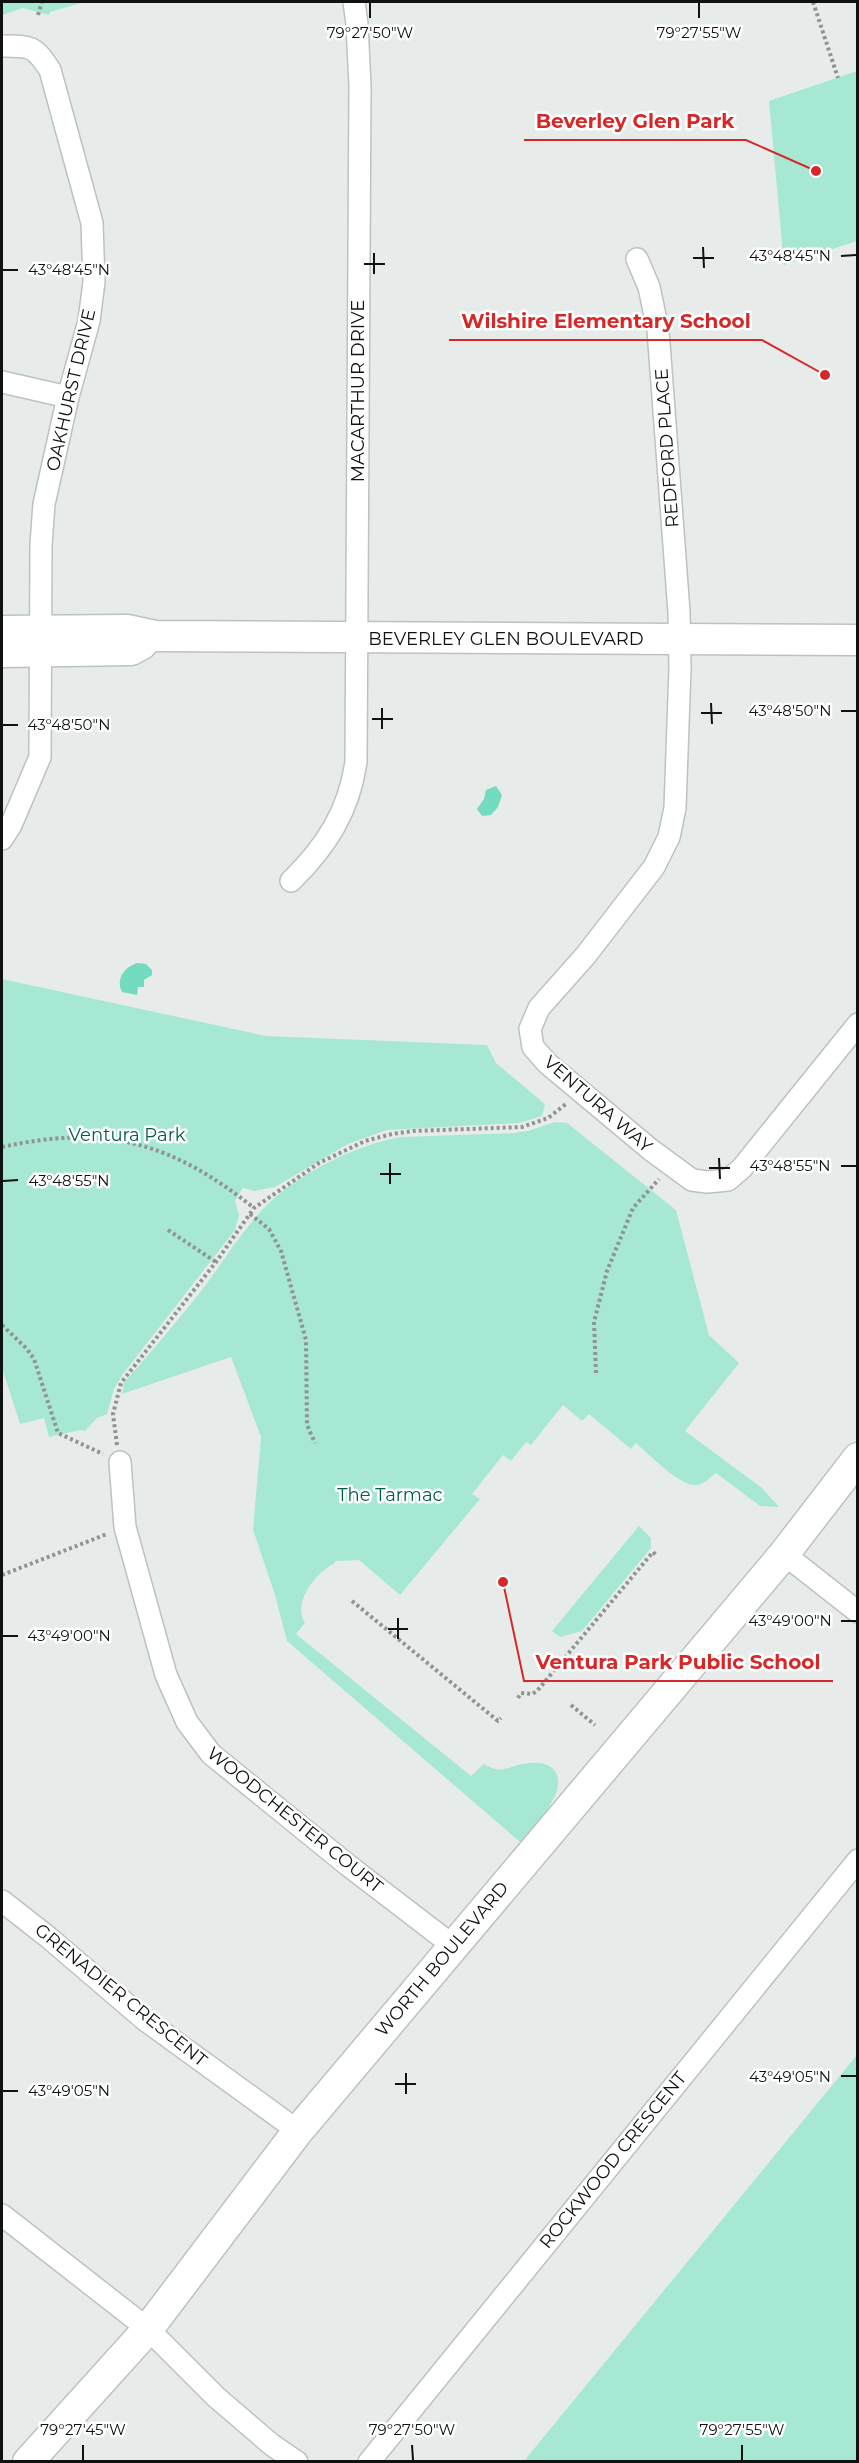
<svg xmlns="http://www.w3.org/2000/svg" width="859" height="2463" font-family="Montserrat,sans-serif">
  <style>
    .green { fill: #a7e8d5 }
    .water { fill: #73dbc0 }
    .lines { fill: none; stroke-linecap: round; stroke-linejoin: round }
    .street-casing { stroke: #bdc2c0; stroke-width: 24 }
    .secondary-casing { stroke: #bdc2c0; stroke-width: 33 }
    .path { stroke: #909392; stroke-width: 4; stroke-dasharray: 3 3; stroke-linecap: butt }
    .street { stroke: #fff; stroke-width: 21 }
    .secondary { stroke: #fff; stroke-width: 30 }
    .ticks { fill: none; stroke: #101212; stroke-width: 2 }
    .labels { text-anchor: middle; stroke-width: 5; stroke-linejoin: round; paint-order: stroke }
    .street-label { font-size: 18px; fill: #101212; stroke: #fff }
    .park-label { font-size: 18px; fill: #005d4c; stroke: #fff }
    .ticks-label { font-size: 15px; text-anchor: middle; fill: #101212; stroke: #fff; stroke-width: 5; stroke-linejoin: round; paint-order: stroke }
    .leader { fill: none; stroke: #d62828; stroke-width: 2 }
    .callout-dot { fill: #d62828; stroke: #fff; stroke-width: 2 }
    .callout-label { font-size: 20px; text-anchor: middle; font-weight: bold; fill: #d62828; stroke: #fff; stroke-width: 5; stroke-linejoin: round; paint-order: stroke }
  </style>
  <rect width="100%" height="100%" fill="#e7ecea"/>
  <g class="green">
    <polygon points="2,2 85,2 50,12 49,15 23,8 2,15"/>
    <polygon points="857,71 857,241 784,265 769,101"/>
    <polygon points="2,979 266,1036 487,1045 496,1063 545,1104 542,1116 519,1123 387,1130 348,1144 275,1187 254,1191 243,1188 235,1201 239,1215 235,1230 123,1374 114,1389 107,1414 97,1418 85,1431 80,1430 49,1437 44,1418 20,1424 2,1368"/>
    <path d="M555 1122 567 1123 676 1210 709 1335 739 1363 685 1431 762 1488 779 1507 760 1506 716 1473C710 1477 704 1485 696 1485 679 1486 649 1454 636 1443L631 1449 589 1414 582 1421 563 1405 531 1445 526 1442 511 1461 503 1455 472 1494 480 1499 400 1595 359 1560 335 1561V1563C316 1572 292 1602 305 1623L296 1634 471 1776 484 1764C503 1776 509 1765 528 1763 536 1762 549 1763 554 1770 571 1791 532 1827 520 1842L287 1641 275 1595 253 1530 261 1437 231 1357 122 1394 124 1383C149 1354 174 1325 198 1295 220 1267 239 1234 264 1208 297 1174 355 1145 401 1137L514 1133 528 1131Z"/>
    <polygon points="639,1526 651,1538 651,1548 582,1631 560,1637 552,1631"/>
    <polygon points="857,2055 857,2461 524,2461"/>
  </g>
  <g class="water">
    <polygon points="496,786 502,795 498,807 491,815 482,816 477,809 484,799 486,790"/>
    <path d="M137 963 146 964 152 970V975L144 980V987H138L137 995 122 992C116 979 123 968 137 963Z"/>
  </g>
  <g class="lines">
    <defs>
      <g id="street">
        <path d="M2 46C30 46 34 45 50 70L92 223 94 282 89 321 68 397 44 504 41 545 40 757 11 825 2 839"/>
        <polyline points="637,259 649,287 658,330 679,612 680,668 675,808 669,837 654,867 586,955 539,1008 530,1029 533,1047 548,1064 651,1150 692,1180 707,1182 728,1180 742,1168 858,1024"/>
        <polyline points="2,382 68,397"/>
        <path d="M291 881C326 847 349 811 356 762L360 86 357 24 354 2"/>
        <polyline points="120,1462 125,1527 166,1675 187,1722 211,1754 349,1866 452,1945"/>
        <polyline points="784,1554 858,1612"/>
        <polyline points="2,1901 48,1937 145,2020 298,2131"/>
        <polyline points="2,2215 148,2329 216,2397 272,2445 297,2462"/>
        <polyline points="369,2462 858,1860"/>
      </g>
      <g id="secondary">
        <polyline points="2,631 127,630 155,636 858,640"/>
        <polyline points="2,652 131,650 142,644"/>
        <polyline points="28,2462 148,2329 298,2131 784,1554 858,1458"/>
      </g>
    </defs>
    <use href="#street" class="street-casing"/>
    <use href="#secondary" class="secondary-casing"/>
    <g class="path">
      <polyline points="813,2 838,78"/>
      <polyline points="38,15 42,2"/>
      <path d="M2 1147C106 1124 171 1142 254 1208"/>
      <polyline points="250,1214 269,1229 281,1251 306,1340 307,1425 315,1443"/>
      <polyline points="168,1230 216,1262"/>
      <polyline points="2,1325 27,1349 34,1359 58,1433 103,1454"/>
      <polyline points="596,1373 594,1322 607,1271 633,1208 659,1179"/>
      <polyline points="117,1445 113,1414 121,1383 216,1262 254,1208 319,1163 365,1141 392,1134 413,1131 522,1127 548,1118 566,1104"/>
      <polyline points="2,1575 107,1534"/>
      <polyline points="352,1601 498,1721 501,1718"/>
      <polyline points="518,1698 521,1693 532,1694 537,1691 653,1552 656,1555"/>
      <polyline points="571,1705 595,1725"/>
    </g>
    <use href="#street" class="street"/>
    <use href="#secondary" class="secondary"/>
  </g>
  <path class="ticks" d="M370 3V18M699 3V18M703 247 704 268M374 253V274M841 256 856 255M693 258H714M364 264H385M3 270H18M711 703 712 724M382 708V729M841 711H856M701 713H722M372 719H393M3 725H18M719 1158 720 1179M390 1163V1184M841 1166H856M709 1168H730M380 1174H401M3 1181 18 1180M398 1618V1639M841 1621H856M388 1629H408M3 1636H18M406 2073V2094M841 2076H856M395 2084H416M3 2091H18M83 2445V2460M412 2445 413 2460M742 2445V2460"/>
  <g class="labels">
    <g class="street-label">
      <text transform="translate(71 390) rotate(-77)" y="6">OAKHURST DRIVE</text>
      <text transform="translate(358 391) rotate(-90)" y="6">MACARTHUR DRIVE</text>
      <text transform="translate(667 448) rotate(-94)" y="6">REDFORD PLACE</text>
      <text x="506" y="645">BEVERLEY GLEN BOULEVARD</text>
      <text transform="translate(598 1104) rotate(41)" y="6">VENTURA WAY</text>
      <text transform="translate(295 1820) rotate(39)" y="6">WOODCHESTER COURT</text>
      <text transform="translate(442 1959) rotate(-50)" y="6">WORTH BOULEVARD</text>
      <text transform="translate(121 1995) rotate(39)" y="6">GRENADIER CRESCENT</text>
      <text transform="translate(613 2160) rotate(-51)" y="6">ROCKWOOD CRESCENT</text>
    </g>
    <g class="park-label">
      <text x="127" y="1141">Ventura Park</text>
      <text x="390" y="1501">The Tarmac</text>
    </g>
  </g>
  <g class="ticks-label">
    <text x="370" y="38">79°27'50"W</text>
    <text x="699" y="38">79°27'55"W</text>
    <text x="790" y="261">43°48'45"N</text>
    <text x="69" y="275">43°48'45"N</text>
    <text x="790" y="716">43°48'50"N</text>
    <text x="69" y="730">43°48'50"N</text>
    <text x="790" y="1171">43°48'55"N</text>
    <text x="69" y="1186">43°48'55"N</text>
    <text x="790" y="1626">43°49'00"N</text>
    <text x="69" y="1641">43°49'00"N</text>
    <text x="790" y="2082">43°49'05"N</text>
    <text x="69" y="2096">43°49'05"N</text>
    <text x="83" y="2435">79°27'45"W</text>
    <text x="412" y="2435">79°27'50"W</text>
    <text x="742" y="2435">79°27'55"W</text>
  </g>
  <path class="leader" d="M816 171L746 140H524M825 375L762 340H449M503 1582L524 1681H833"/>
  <g class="callout-dot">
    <circle cx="816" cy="171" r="6"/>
    <circle cx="825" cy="375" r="6"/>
    <circle cx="503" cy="1582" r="6"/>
  </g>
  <g class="callout-label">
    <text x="635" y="128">Beverley Glen Park</text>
    <text x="606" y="328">Wilshire Elementary School</text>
    <text x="678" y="1669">Ventura Park Public School</text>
  </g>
  <rect width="859" height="2463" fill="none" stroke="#101212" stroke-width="6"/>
</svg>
